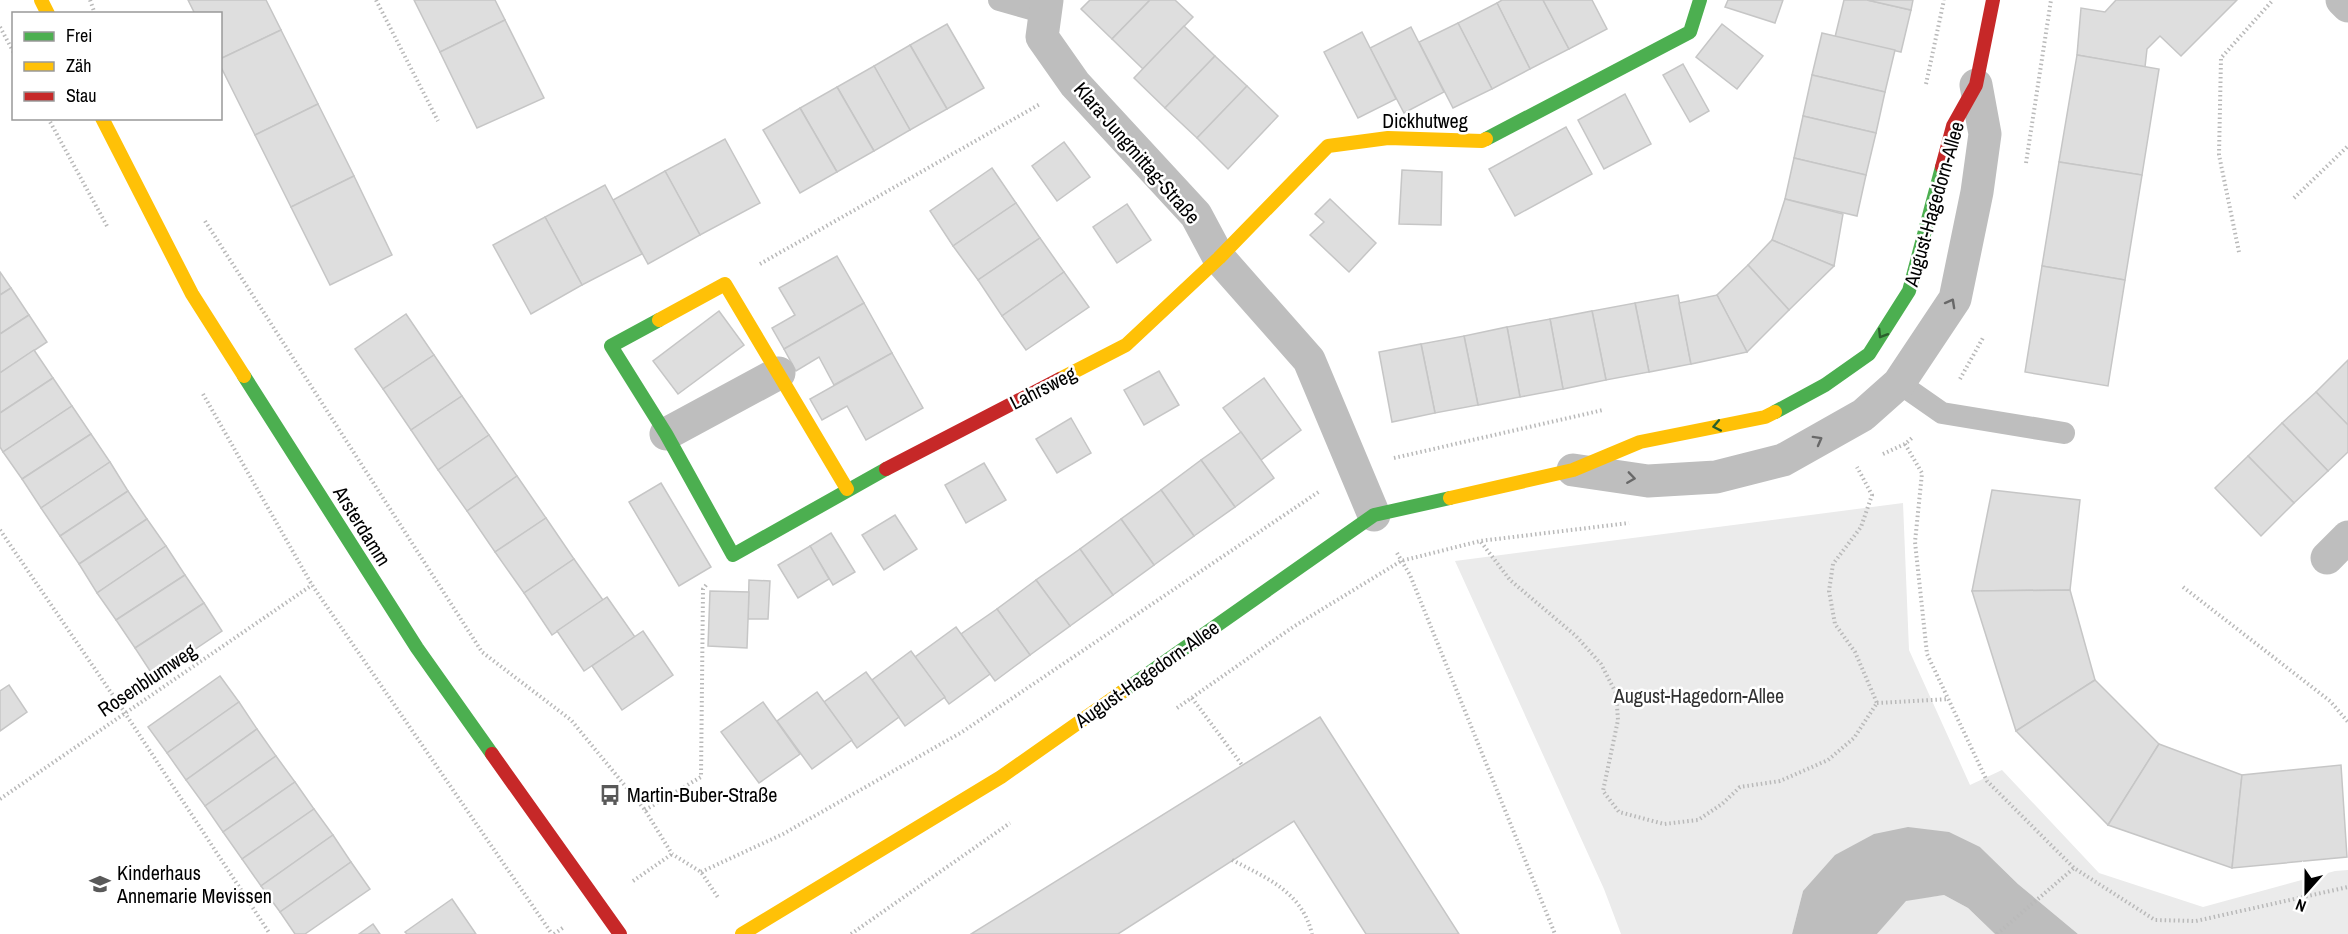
<svg xmlns="http://www.w3.org/2000/svg" width="2348" height="934" font-family="'Archivo Narrow',sans-serif">
  <style>
    .green { fill: #ebebeb }
    .water { fill: #bdbdbd }
    .building { fill: #dedede; stroke: #c6c6c6; stroke-width: 1.5 }
    .lines { fill: none; stroke-linecap: round; stroke-linejoin: round }
    .path { stroke: #b9b9b9; stroke-width: 4; stroke-dasharray: 1.5 3; stroke-linecap: butt }
    .lane { stroke: #bebebe; stroke-width: 22 }
    .street { stroke: #bebebe; stroke-width: 33 }
    .fast { stroke: #4caf50; stroke-width: 14 }
    .slow { stroke: #ffc107; stroke-width: 14 }
    .jam { stroke: #c62828; stroke-width: 14 }
    .oneway { stroke: #686868 }
    .oneway2 { stroke: #2a602c }
    .labels { text-anchor: middle; stroke-width: 5; stroke-linejoin: round; paint-order: stroke }
    .street-label { font-size: 20px; fill: #000; stroke: #fff }
    .park-label { font-size: 20px; fill: #313131; stroke: #fff }
    .poi-label { font-size: 20px; fill: #000; stroke: #fff; text-anchor: start }
  </style>
  <rect width="100%" height="100%" fill="#fff"/>
  <g class="green">
    <polygon points="1903,503 1909,650 1970,785 2002,770 2099,873 2203,907 2335,871 2348,870 2348,934 2078,934 2018,884 1980,847 1803,891 1792,934 1621,934 1604,889 1455,561"/>
    <polygon points="1944,895 1968,908 1995,934 1877,934 1906,900"/>
  </g>
  <polygon class="water" points="1908,827 1949,832 1980,847 2018,884 2078,934 1995,934 1968,908 1944,895 1906,901 1877,934 1792,934 1803,891 1835,855 1874,834"/>
  <g class="building">
    <polygon points="188,0 266,0 281,30 220,59 220,14 195,14"/>
    <polygon points="414,0 495,0 505,20 440,52"/>
    <polygon points="1090,0 1150,0 1112,39 1081,9"/>
    <polygon points="1150,0 1175,0 1193,17 1143,69 1112,39"/>
    <polygon points="1502,0 1543,0 1569,49 1530,69 1497,3"/>
    <polygon points="1543,0 1592,0 1607,29 1569,49"/>
    <polygon points="1728,0 1783,0 1775,23 1725,7"/>
    <polygon points="1844,0 1867,0 1911,10 1901,52 1835,37"/>
    <polygon points="1867,0 1913,0 1911,10"/>
    <polygon points="2116,0 2237,0 2181,56 2160,36 2147,49 2145,67 2077,55 2081,8 2105,12"/>
    <polygon points="1497,3 1530,69 1492,89 1458,23"/>
    <polygon points="505,20 544,98 477,128 440,52"/>
    <polygon points="1458,23 1492,89 1453,108 1419,42"/>
    <polygon points="947,24 984,88 947,109 910,45"/>
    <polygon points="1722,24 1763,56 1737,89 1696,57"/>
    <polygon points="1184,26 1215,56 1165,108 1134,78"/>
    <polygon points="1411,27 1444,92 1404,113 1370,48"/>
    <polygon points="281,30 318,104 255,135 220,65 220,59"/>
    <polygon points="1362,32 1396,99 1358,118 1324,52"/>
    <polygon points="1822,33 1895,50 1885,92 1812,75"/>
    <polygon points="910,45 947,109 910,130 874,66"/>
    <polygon points="2077,55 2159,69 2142,175 2059,162"/>
    <polygon points="1215,56 1247,86 1197,138 1165,108"/>
    <polygon points="1683,64 1709,111 1690,122 1663,75"/>
    <polygon points="874,66 910,130 874,151 837,87"/>
    <polygon points="1812,75 1885,92 1876,133 1803,116"/>
    <polygon points="1247,86 1278,116 1228,169 1197,138"/>
    <polygon points="837,87 874,151 837,172 800,108"/>
    <polygon points="1625,94 1651,144 1604,169 1578,120"/>
    <polygon points="318,104 354,176 291,207 255,135"/>
    <polygon points="800,108 837,172 800,193 763,130"/>
    <polygon points="1803,116 1876,133 1866,175 1794,158"/>
    <polygon points="1566,127 1592,174 1515,216 1489,169"/>
    <polygon points="725,139 760,203 700,235 665,171"/>
    <polygon points="1064,142 1090,177 1057,201 1032,166"/>
    <polygon points="1794,158 1866,175 1857,216 1785,199"/>
    <polygon points="2059,162 2142,175 2125,280 2042,266"/>
    <polygon points="992,168 1016,203 953,246 930,211"/>
    <polygon points="1402,170 1442,172 1441,225 1399,224"/>
    <polygon points="665,171 700,235 648,264 613,200"/>
    <polygon points="354,176 392,255 330,285 291,207"/>
    <polygon points="605,185 642,254 582,285 545,217"/>
    <polygon points="1330,199 1376,243 1349,272 1310,235 1324,222 1315,214"/>
    <polygon points="1785,199 1843,214 1834,266 1772,240"/>
    <polygon points="1016,203 1040,238 978,280 953,246"/>
    <polygon points="1127,204 1151,240 1117,263 1093,227"/>
    <polygon points="545,217 582,285 531,314 493,245"/>
    <polygon points="1040,238 1064,272 1002,316 978,280"/>
    <polygon points="1772,240 1834,266 1789,310 1748,265"/>
    <polygon points="837,256 864,303 784,349 772,328 795,315 779,288"/>
    <polygon points="1748,265 1789,310 1747,352 1717,295"/>
    <polygon points="2042,266 2125,280 2108,386 2025,372"/>
    <polygon points="0,272 11,288 0,295"/>
    <polygon points="1064,272 1089,307 1026,350 1002,316"/>
    <polygon points="11,288 29,315 0,334 0,295"/>
    <polygon points="1678,295 1691,364 1649,372 1635,303"/>
    <polygon points="1717,295 1747,352 1691,364 1679,303"/>
    <polygon points="864,303 892,353 834,385 819,357 796,371 784,349"/>
    <polygon points="1635,303 1649,372 1606,380 1592,311"/>
    <polygon points="719,311 744,345 678,394 653,361"/>
    <polygon points="1592,311 1606,380 1563,389 1550,319"/>
    <polygon points="406,314 434,355 383,389 355,349"/>
    <polygon points="29,315 47,342 0,373 0,334"/>
    <polygon points="1550,319 1563,389 1520,397 1507,327"/>
    <polygon points="1507,327 1520,397 1478,405 1464,336"/>
    <polygon points="1464,336 1478,405 1435,413 1421,344"/>
    <polygon points="1421,344 1435,413 1392,422 1379,352"/>
    <polygon points="34,350 53,378 0,413 0,373"/>
    <polygon points="892,353 923,408 866,440 847,406 822,420 810,399"/>
    <polygon points="434,355 462,396 411,430 383,389"/>
    <polygon points="2348,360 2348,425 2316,392"/>
    <polygon points="1159,371 1179,405 1144,425 1124,390"/>
    <polygon points="53,378 72,406 3,452 0,447 0,413"/>
    <polygon points="1264,378 1301,430 1261,460 1223,408"/>
    <polygon points="2316,392 2348,425 2348,452 2328,471 2282,423"/>
    <polygon points="462,396 489,435 438,470 411,430"/>
    <polygon points="72,406 91,434 22,479 3,452"/>
    <polygon points="1071,418 1091,453 1057,473 1036,439"/>
    <polygon points="2282,423 2328,471 2294,503 2248,456"/>
    <polygon points="1241,432 1274,478 1235,507 1201,460"/>
    <polygon points="91,434 110,462 41,508 22,479"/>
    <polygon points="489,435 517,476 467,511 438,470"/>
    <polygon points="2248,456 2294,503 2261,536 2215,488"/>
    <polygon points="1201,460 1235,507 1194,536 1161,490"/>
    <polygon points="110,462 128,491 60,536 41,508"/>
    <polygon points="984,463 1006,500 966,523 945,485"/>
    <polygon points="517,476 546,518 495,552 467,511"/>
    <polygon points="661,483 711,567 679,586 629,502"/>
    <polygon points="1161,490 1194,536 1154,565 1121,519"/>
    <polygon points="1992,490 2080,500 2070,590 1972,591"/>
    <polygon points="128,491 147,519 79,564 60,536"/>
    <polygon points="895,515 917,549 884,570 862,535"/>
    <polygon points="546,518 574,559 524,593 495,552"/>
    <polygon points="147,519 166,546 97,593 79,564"/>
    <polygon points="1121,519 1154,565 1113,595 1080,549"/>
    <polygon points="831,533 855,572 833,585 810,546"/>
    <polygon points="166,546 185,575 116,620 97,593"/>
    <polygon points="810,546 829,579 798,598 778,565"/>
    <polygon points="1080,549 1113,595 1070,626 1036,580"/>
    <polygon points="574,559 603,600 552,635 524,593"/>
    <polygon points="185,575 204,603 135,648 116,620"/>
    <polygon points="749,580 770,581 768,619 748,619"/>
    <polygon points="1036,580 1070,626 1030,655 997,609"/>
    <polygon points="2070,590 2095,680 2016,731 1972,591"/>
    <polygon points="710,591 749,592 747,648 708,646"/>
    <polygon points="607,597 635,637 584,671 557,631"/>
    <polygon points="204,603 222,631 154,677 135,648"/>
    <polygon points="997,609 1030,655 995,681 961,634"/>
    <polygon points="956,627 990,674 949,704 915,657"/>
    <polygon points="643,631 673,675 622,710 592,666"/>
    <polygon points="911,651 945,697 905,726 872,680"/>
    <polygon points="866,672 899,717 857,748 824,702"/>
    <polygon points="220,676 239,702 167,753 148,727"/>
    <polygon points="2095,680 2159,744 2108,825 2016,731"/>
    <polygon points="9,685 27,712 0,731 0,691"/>
    <polygon points="817,692 852,740 812,769 777,721"/>
    <polygon points="239,702 257,729 186,780 167,753"/>
    <polygon points="763,702 800,754 759,783 721,732"/>
    <polygon points="1320,717 1459,934 1366,934 1294,821 1118,934 971,934"/>
    <polygon points="257,729 276,756 205,806 186,780"/>
    <polygon points="2159,744 2242,775 2232,868 2108,825"/>
    <polygon points="276,756 295,782 223,832 205,806"/>
    <polygon points="2341,765 2347,857 2232,868 2242,775"/>
    <polygon points="295,782 314,809 242,859 223,832"/>
    <polygon points="314,809 333,835 261,886 242,859"/>
    <polygon points="333,835 351,862 280,912 261,886"/>
    <polygon points="351,862 370,889 305,934 295,934 280,912"/>
    <polygon points="452,899 476,934 407,934 405,932"/>
    <polygon points="373,924 380,934 359,934"/>
  </g>
  <g class="lines">
    <g class="path">
      <polyline points="90,0 95,14"/>
      <polyline points="376,0 438,121"/>
      <polyline points="0,27 14,53"/>
      <polyline points="1926,84 1944,0"/>
      <polyline points="48,118 107,226"/>
      <polyline points="2026,163 2051,0"/>
      <polyline points="2294,198 2348,146"/>
      <polyline points="205,221 482,652 571,720 645,810 672,854 701,872 719,899"/>
      <polyline points="2239,252 2219,155 2221,58 2273,0"/>
      <polyline points="760,264 1040,104"/>
      <polyline points="1960,379 1984,336"/>
      <polyline points="203,394 312,585 552,934"/>
      <polyline points="1905,444 1922,473 1915,542 1927,654 1987,781 2074,868 2155,920 2196,921 2348,887"/>
      <polyline points="1883,454 1905,444 1913,437"/>
      <polyline points="1394,458 1603,410"/>
      <polyline points="0,530 125,713 270,934"/>
      <polyline points="1481,542 1510,580 1576,636 1601,664 1616,693 1618,720 1603,791 1619,812 1664,824 1698,820 1722,804 1740,787 1780,781 1828,760 1854,738 1877,703 1855,652 1835,624 1829,591 1833,564 1861,527 1872,495 1857,467"/>
      <polyline points="1397,553 1410,575 1555,934"/>
      <polyline points="2183,587 2330,701 2348,722"/>
      <polyline points="1192,698 1242,765"/>
      <polyline points="1877,703 1949,699"/>
      <polyline points="1177,708 1293,627 1401,561 1480,541 1629,523"/>
      <polyline points="0,799 312,585"/>
      <polyline points="645,810 701,777 703,589 707,584"/>
      <path d="M1232 860C1267 878 1302 892 1312 934"/>
      <polyline points="701,872 783,834 962,732 1320,491"/>
      <polyline points="633,881 672,854"/>
      <polyline points="554,934 564,927"/>
      <polyline points="851,934 1010,823"/>
      <polyline points="1997,934 2074,868"/>
    </g>
    <g class="lane">
      <polyline points="999,0 1045,13"/>
      <polyline points="1899,383 1942,413 2064,433"/>
    </g>
    <g class="street">
      <polyline points="1047,0 1042,37 1075,84 1196,215 1219,258 1309,360 1374,515"/>
      <polyline points="2342,0 2348,6"/>
      <polyline points="666,434 779,373"/>
      <polyline points="1573,470 1648,481 1716,477 1783,460 1863,415 1899,383 1955,299 1977,192 1985,134 1976,85"/>
      <polyline points="2327,558 2348,537"/>
    </g>
    <g class="fast">
      <polyline points="1486,139 1690,32 1700,0"/>
      <polyline points="659,320 611,346 666,434 733,555 886,469"/>
      <polyline points="244,376 417,648 492,754"/>
      <polyline points="1775,412 1825,385 1869,354 1909,291 1942,167"/>
      <polyline points="1122,692 1374,515 1450,498"/>
    </g>
    <g class="slow">
      <polyline points="41,0 48,14"/>
      <polyline points="102,118 192,294 244,376"/>
      <polyline points="659,320 725,284 847,489"/>
      <polyline points="1060,379 1126,345 1219,258 1328,146 1388,138 1482,141 1486,139"/>
      <polyline points="1450,498 1573,470 1640,442 1765,417 1775,412"/>
      <polyline points="742,934 1001,777 1122,692"/>
    </g>
    <g class="jam">
      <polyline points="1942,167 1953,126 1976,85 1993,0"/>
      <polyline points="886,469 1060,379"/>
      <polyline points="492,754 620,934"/>
    </g>
  </g>
  <defs><path id="oneway-chevron" d="M-2-3.5L2.5 0L-2 3.5" fill="none" stroke-width="1.6" stroke-linecap="round" stroke-linejoin="round" transform="scale(1.5)"/></defs>
  <g class="oneway">
    <use href="#oneway-chevron" transform="translate(1951 303) rotate(-61)"/>
    <use href="#oneway-chevron" transform="translate(1818 440) rotate(-29)"/>
    <use href="#oneway-chevron" transform="translate(1631 478) rotate(8)"/>
  </g>
  <g class="oneway2">
    <use href="#oneway-chevron" transform="translate(1882 334) rotate(122)"/>
    <use href="#oneway-chevron" transform="translate(1717 426) rotate(169)"/>
  </g>
  <defs>
    <symbol id="bus-bare" viewBox="-9 -9 18 18"><path d="M-5-6H5V4H4V6H2V4H-2V6H-4V4H-5ZM-3.5-4V0h7V-4ZM-3.5 1.2v1.5H-2V1.2ZM2 1.2v1.5H3.5V1.2Z" fill="#595959" stroke="#fff" stroke-width="2.5" paint-order="stroke"/></symbol>
    <symbol id="school-bare" viewBox="-9 -9 18 18"><path d="M0-5L7-2L0 1L-7-2ZM-4 1L0 2.5L4 1V4Q0 6-4 4Z" fill="#595959" stroke="#fff" stroke-width="2.5" paint-order="stroke"/></symbol>
  </defs>
  <g fill-rule="evenodd">
    <use href="#bus-bare" x="595" y="780" width="30" height="30"/>
    <use href="#school-bare" x="85" y="869" width="30" height="30"/>
  </g>
  <g class="labels">
    <g class="street-label">
      <text x="1425" y="128">Dickhutweg</text>
      <text transform="translate(1137 153) rotate(49)" y="7">Klara-Jungmittag-Straße</text>
      <text transform="translate(1934 204) rotate(-74)" y="7">August-Hagedorn-Allee</text>
      <text transform="translate(1043 388) rotate(-27)" y="7">Lahrsweg</text>
      <text transform="translate(362 526) rotate(58)" y="7">Arsterdamm</text>
      <text transform="translate(1147 674) rotate(-35)" y="7">August-Hagedorn-Allee</text>
      <text transform="translate(147 680) rotate(-34)" y="7">Rosenblumweg</text>
    </g>
    <g class="park-label">
      <text x="1699" y="703">August-Hagedorn-Allee</text>
    </g>
    <g class="poi-label">
      <text x="627" y="802">Martin-Buber-Straße</text>
      <text x="117" y="880">Kinderhaus<tspan x="117" dy="23">Annemarie Mevissen</tspan></text>
    </g>
  </g>
  <rect x="12" y="12" width="210" height="108" fill="#ffffff" stroke="#999999" stroke-width="1.5"/>
  <rect x="24" y="32" width="30" height="9" fill="#4caf50" stroke="#999999" stroke-width="1.5"/>
  <text x="66" y="42" font-size="18" fill="#000000">Frei</text>
  <rect x="24" y="62" width="30" height="9" fill="#ffc107" stroke="#999999" stroke-width="1.5"/>
  <text x="66" y="72" font-size="18" fill="#000000">Zäh</text>
  <rect x="24" y="92" width="30" height="9" fill="#c62828" stroke="#999999" stroke-width="1.5"/>
  <text x="66" y="102" font-size="18" fill="#000000">Stau</text>
  <g transform="translate(2306 892) rotate(201)" stroke="#ffffff" stroke-width="4.5" paint-order="stroke">
  <path d="M0-4.5L10 22L0 15L-10 22Z" fill="#000000"/>
  <text y="-9" font-size="16" font-weight="bold" text-anchor="middle" fill="#000000">N</text>
  </g>
</svg>
